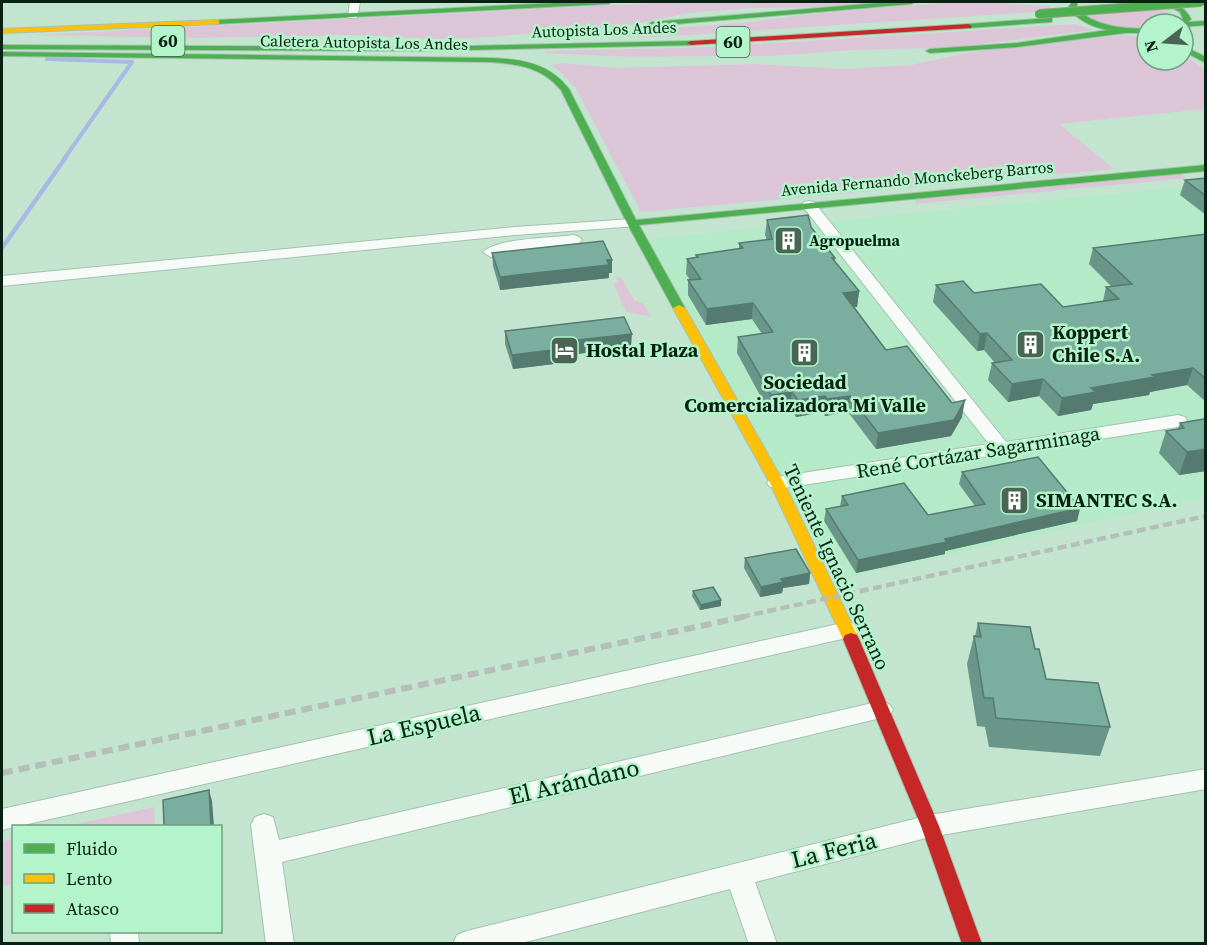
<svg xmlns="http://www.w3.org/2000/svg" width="1207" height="945" font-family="'Source Serif 4',serif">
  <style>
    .built { fill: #b4eac7 }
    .green { fill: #ddc5d8 }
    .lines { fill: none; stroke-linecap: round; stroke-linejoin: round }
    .stream-far1 { stroke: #a8bae4; stroke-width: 4 }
    .stream { stroke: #a8bae4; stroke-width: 4.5 }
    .street-casing { stroke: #a5c0af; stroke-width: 2 }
    .fast-casing { stroke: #a5c0af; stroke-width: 2 }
    .slow-casing { stroke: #a5c0af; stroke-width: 2 }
    .jam-casing { stroke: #a5c0af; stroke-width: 2 }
    .street { fill: #f6fbf8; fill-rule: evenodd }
    .fast { fill: #4caf50; fill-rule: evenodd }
    .slow { fill: #ffc107; fill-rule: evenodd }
    .jam { fill: #c62828; fill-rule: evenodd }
    .rail-far1 { stroke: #b5beb8; stroke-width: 4.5; stroke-dasharray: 9 4.5; stroke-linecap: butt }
    .rail { stroke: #b5beb8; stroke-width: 6; stroke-dasharray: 11 6; stroke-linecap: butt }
    .fast-bridge-casing { stroke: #97a483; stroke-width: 10; stroke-linecap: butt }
    .fast-bridge { stroke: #4caf50; stroke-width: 8 }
    .wall { fill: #699689 }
    .shaded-wall { fill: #557a6f }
    .building { fill: #7aae9f; stroke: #557a6f; stroke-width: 1.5 }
    .labels { text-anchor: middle; stroke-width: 5; stroke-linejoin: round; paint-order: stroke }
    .far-street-label { font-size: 16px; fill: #082113; stroke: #b4f4cb }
    .far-poi-label { font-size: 16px; font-weight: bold; fill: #082113; stroke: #b4f4cb; text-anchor: start }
    .shield { fill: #b4f4cb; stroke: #3c604a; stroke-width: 1.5 }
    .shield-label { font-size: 18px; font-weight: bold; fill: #082113 }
    .poi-label { font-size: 20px; font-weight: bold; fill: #082113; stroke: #b4f4cb; text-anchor: start }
    .street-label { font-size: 20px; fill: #082113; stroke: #b4f4cb }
    .near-street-label { font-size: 24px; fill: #082113; stroke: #b4f4cb }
  </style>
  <rect width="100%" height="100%" fill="#c3e5cf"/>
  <polygon class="built" points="1205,185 1205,497 838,580 650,242 656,238"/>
  <g class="green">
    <polygon points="675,2 885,2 830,7 753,8 689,13 631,25 476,38 428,39 354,35 194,38 33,35"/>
    <polygon points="981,2 1051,6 1051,11 656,37 549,37 742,23 819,13 942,3"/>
    <path d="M1073 5 1167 11 1170 16C1165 26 1156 24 1147 24V28L1101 24Z"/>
    <polygon points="1076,24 1093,30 947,48 852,50 774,56 629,57 546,53 546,51 712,47"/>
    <polygon points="1123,35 1147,38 1147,60 1183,60 1183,55 1205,69 1205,109 1059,124 1114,169 641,212 575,87 557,69 551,65 562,63 615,68 756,64 845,69 911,65 972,52"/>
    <polygon points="1181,173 1186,178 915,204 916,200"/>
    <polygon points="621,277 634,300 644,304 651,317 626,312 613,283 618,282 616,278"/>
    <polygon points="154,807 155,826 67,826"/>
    <polygon points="13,839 13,884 2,886 2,841"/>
  </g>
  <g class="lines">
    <polyline class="stream-far1" points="47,59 132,62 64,159"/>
    <polyline class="stream" points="2,248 66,157"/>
    <defs>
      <g id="street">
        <polygon points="350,2 360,2 357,18 349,18 348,16"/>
        <polygon points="809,201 814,202 1006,442 1178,415 1185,417 1187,421 1185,425 1178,427 777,489 770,487 767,483 770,479 777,477 989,444 804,208 802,205 804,202"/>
        <polygon points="632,219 637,220 639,223 637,226 515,235 2,286 2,276 515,227"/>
        <path d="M574 235 579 237 582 240 579 243 509 251 491 257 483 252C496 238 554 238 574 235Z"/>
        <polygon points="847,622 855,624 858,630 855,636 2,830 2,809"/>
        <polygon points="881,701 889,704 893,710 889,716 282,862 294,944 266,944 251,825 255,817 264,814 273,817 279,840"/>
        <polygon points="1206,769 1206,789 930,837 755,882 777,944 749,944 730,889 518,944 453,944 457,935 467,931 930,815"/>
        <polygon points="110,932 138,932 139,944 111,944"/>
      </g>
      <g id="fast">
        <polygon points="574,2 612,2 608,4 216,24 212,22 216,20"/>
        <polygon points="891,2 915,2 911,4 652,26 648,24 652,22"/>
        <path d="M1072 2H1078L1076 8C1096 27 1121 28 1147 29V33H1125L1017 47 930 53 926 51 930 49 1017 43 1108 30C1092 27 1079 21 1068 8Z"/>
        <path d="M1161 2C1174 2 1185 7 1191 19L1188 22 1206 21V25L1183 27V24H1179L1183 19 1180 12Z"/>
        <polygon points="1049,18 1052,18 1052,22 968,28 964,26 968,24"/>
        <polygon points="691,41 694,41 694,45 423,51 2,49 2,45 423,47"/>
        <polygon points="1183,46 1206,57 1206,63 1183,51"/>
        <path d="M2 52 490 58C521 59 549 63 569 89L636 220 1206 165V171L639 225 685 308 679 311 673 308 627 223 561 90C542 67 518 64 490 62L2 56Z"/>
      </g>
      <g id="slow">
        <polygon points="216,20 219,20 219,24 2,33 2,29"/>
        <polygon points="679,305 685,308 784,483 859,639 857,643 845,643 843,639 770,483 673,308"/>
      </g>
      <g id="jam">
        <polygon points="968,24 972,26 971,28 691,45 687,43 691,41"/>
        <polygon points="851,633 857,635 859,639 939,826 982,944 962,944 921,826 843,639 845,635"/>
      </g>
    </defs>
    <use href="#street" class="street-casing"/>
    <use href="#fast" class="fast-casing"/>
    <use href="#slow" class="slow-casing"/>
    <use href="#jam" class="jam-casing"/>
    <use href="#street" class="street"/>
    <use href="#fast" class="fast"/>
    <use href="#slow" class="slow"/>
    <use href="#jam" class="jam"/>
    <polyline class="rail-far1" points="741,617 1206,516"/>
    <polyline class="rail" points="2,773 748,616"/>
    <defs>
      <polyline id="fast-bridge" points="1039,14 1201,2"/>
    </defs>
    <use href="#fast-bridge" class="fast-bridge-casing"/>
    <use href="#fast-bridge" class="fast-bridge"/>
  </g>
  <g class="wall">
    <polygon points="1206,178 1206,215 1180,195 1185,180"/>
    <polygon points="767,220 811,227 835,258 835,262 859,291 857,307 854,307 886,350 962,417 951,436 876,449 848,412 825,416 823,412 796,417 790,408 769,412 737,353 738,337 762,334 752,319 706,325 688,295 688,280 690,280 686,274 687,259 696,257 696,255 739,249 739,243 767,240 765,235"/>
    <polygon points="1206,234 1206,402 1187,385 1150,392 1149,395 1093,404 1091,410 1058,416 1039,396 1008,402 988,380 992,363 995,363 984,350 977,351 933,302 936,285 974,293 1063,307 1103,301 1106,287 1112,287 1089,264 1093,248"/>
    <polygon points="492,253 612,260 612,273 609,273 609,278 500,290 493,266"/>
    <polygon points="505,331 631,347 554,357 554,364 513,369 505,344"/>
    <polygon points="1206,420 1206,471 1179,475 1159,453 1166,431 1178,429 1180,423"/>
    <polygon points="962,472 1080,508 1077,521 945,551 945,554 856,573 824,521 826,509 840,506 842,496 928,515 975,506 959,484"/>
    <polygon points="745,558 810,573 809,584 783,588 782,593 760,597 744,568"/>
    <polygon points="693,591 721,600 721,606 700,610 692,596"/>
    <polygon points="978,623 1035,649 1046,679 1110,727 1100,756 989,747 985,727 977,726 967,664 974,636 975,636"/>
  </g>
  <g class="shaded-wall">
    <polygon points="612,260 612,273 609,273 609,278 500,290 500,277"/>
    <polygon points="859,291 857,307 841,309 843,293"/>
    <polygon points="753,303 752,319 706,325 707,309"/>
    <polygon points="987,333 984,350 977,351 980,334"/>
    <polygon points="632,334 631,347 554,357 554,364 513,369 512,355 551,343"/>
    <polygon points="1193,368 1187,385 1150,392 1149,395 1093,404 1091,410 1058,416 1062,398 1091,388 1152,375"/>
    <polygon points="1043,379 1039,396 1008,402 1012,384"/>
    <polygon points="792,392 790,408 769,412 771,395"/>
    <polygon points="825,396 823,412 796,417 798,400"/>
    <polygon points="850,396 848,412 825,416 827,399"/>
    <polygon points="965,400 962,417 951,436 876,449 878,433"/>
    <polygon points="1206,449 1206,471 1179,475 1187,452"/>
    <polygon points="1080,508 1077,521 945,551 945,554 856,573 858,560 945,539"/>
    <polygon points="810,573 809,584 783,588 782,593 760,597 761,587 781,579"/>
    <polygon points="721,600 721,606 700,610 701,605"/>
    <polygon points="209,790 212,801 214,826 211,826"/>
  </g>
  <g class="building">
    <polygon points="1206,178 1206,196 1185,180"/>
    <polygon points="808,215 811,227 835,258 832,258 859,291 843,293 886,350 907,346 952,403 965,400 954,420 878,433 850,396 827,399 825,396 798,400 792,392 771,395 738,337 773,332 753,303 707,309 688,280 701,279 687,259 698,257 696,255 743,248 739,243 772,239 767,220"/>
    <polygon points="1206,234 1206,379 1193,368 1152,375 1155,377 1091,388 1096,392 1062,398 1043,379 1012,384 992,363 1012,360 987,333 980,334 936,285 963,281 974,293 1041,284 1063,307 1119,299 1106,287 1132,284 1093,248"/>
    <polygon points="603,241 612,260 607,260 609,265 500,277 492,253"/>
    <polygon points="624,317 632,334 551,343 553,350 512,355 505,331"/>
    <polygon points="1204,419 1206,420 1206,449 1187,452 1166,431 1184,428 1180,423"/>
    <polygon points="1038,457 1080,508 945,539 947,542 858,560 826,509 848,505 842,496 904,483 928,515 985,504 962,472"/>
    <polygon points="796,549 810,573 781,579 783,582 761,587 745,558"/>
    <polygon points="713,587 721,600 701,605 693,591"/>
    <polygon points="978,623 1030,627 1035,649 1039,649 1046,679 1098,683 1110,727 996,718 993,698 984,698 974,636 981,637"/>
    <polygon points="209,790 211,826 164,826 163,800"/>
  </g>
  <defs>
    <symbol id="building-square" viewBox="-11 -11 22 22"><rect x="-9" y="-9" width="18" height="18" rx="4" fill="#496655" stroke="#b4f4cb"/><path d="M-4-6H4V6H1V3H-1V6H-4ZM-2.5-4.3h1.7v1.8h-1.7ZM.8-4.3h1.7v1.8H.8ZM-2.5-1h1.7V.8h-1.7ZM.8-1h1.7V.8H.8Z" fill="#fff"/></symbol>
    <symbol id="hotel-square" viewBox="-11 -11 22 22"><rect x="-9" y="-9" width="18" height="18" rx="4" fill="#496655" stroke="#b4f4cb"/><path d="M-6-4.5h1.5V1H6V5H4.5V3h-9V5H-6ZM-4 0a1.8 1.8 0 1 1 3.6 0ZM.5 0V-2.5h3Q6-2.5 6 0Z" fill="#fff"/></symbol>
  </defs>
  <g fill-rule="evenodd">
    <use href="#building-square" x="772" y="224" width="33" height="33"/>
    <use href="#building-square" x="1014" y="328" width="33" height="33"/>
    <use href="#hotel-square" x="548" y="334" width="33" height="33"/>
    <use href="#building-square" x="788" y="336" width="33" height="33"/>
    <use href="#building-square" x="998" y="484" width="33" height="33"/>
  </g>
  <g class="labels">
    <g class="far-street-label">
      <text transform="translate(604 29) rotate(-2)" y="6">Autopista Los Andes</text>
      <text transform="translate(364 42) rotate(1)" y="6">Caletera Autopista Los Andes</text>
      <text transform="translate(917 178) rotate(-5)" y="6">Avenida Fernando Monckeberg Barros</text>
    </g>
    <g class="far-poi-label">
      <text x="809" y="246">Agropuelma</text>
    </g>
    <g class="shield">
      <rect x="151.5" y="26" width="33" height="30" rx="4.5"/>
      <rect x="716.5" y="27" width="33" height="30" rx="4.5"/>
    </g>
    <g class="shield-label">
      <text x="168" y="47">60</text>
      <text x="733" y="48">60</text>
    </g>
    <g class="poi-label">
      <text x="1052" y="339">Koppert<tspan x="1052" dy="23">Chile S.A.</tspan></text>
      <text x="586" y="357">Hostal Plaza</text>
      <text x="805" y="389" text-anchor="middle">Sociedad<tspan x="805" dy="23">Comercializadora Mi Valle</tspan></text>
      <text x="1036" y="507">SIMANTEC S.A.</text>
    </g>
    <g class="street-label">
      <text transform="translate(978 452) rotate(-9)" y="7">René Cortázar Sagarminaga</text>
      <text transform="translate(837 567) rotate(65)" y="7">Teniente Ignacio Serrano</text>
    </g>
    <g class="near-street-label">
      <text transform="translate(424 725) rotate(-13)" y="8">La Espuela</text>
      <text transform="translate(574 782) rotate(-13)" y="8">El Arándano</text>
      <text transform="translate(834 850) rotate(-14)" y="8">La Feria</text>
    </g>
  </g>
  <rect width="1207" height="945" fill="none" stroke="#082113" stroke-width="6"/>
  <rect x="12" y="825" width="210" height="108" fill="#b4f4cb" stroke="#6fa081" stroke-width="1.5"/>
  <rect x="24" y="844" width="30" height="9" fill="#4caf50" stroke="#6fa081" stroke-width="1.5"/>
  <text x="66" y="855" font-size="18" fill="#082113">Fluido</text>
  <rect x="24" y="874" width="30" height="9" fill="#ffc107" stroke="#6fa081" stroke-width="1.5"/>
  <text x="66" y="885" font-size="18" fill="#082113">Lento</text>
  <rect x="24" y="904" width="30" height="9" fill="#c62828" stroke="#6fa081" stroke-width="1.5"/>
  <text x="66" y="915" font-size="18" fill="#082113">Atasco</text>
  <g transform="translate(1165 42) rotate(253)"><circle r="28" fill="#b4f4cb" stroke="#6fa081" stroke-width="1.5"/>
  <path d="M0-4.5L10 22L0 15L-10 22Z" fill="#496655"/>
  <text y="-9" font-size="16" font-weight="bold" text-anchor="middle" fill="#082113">N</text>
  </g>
</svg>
